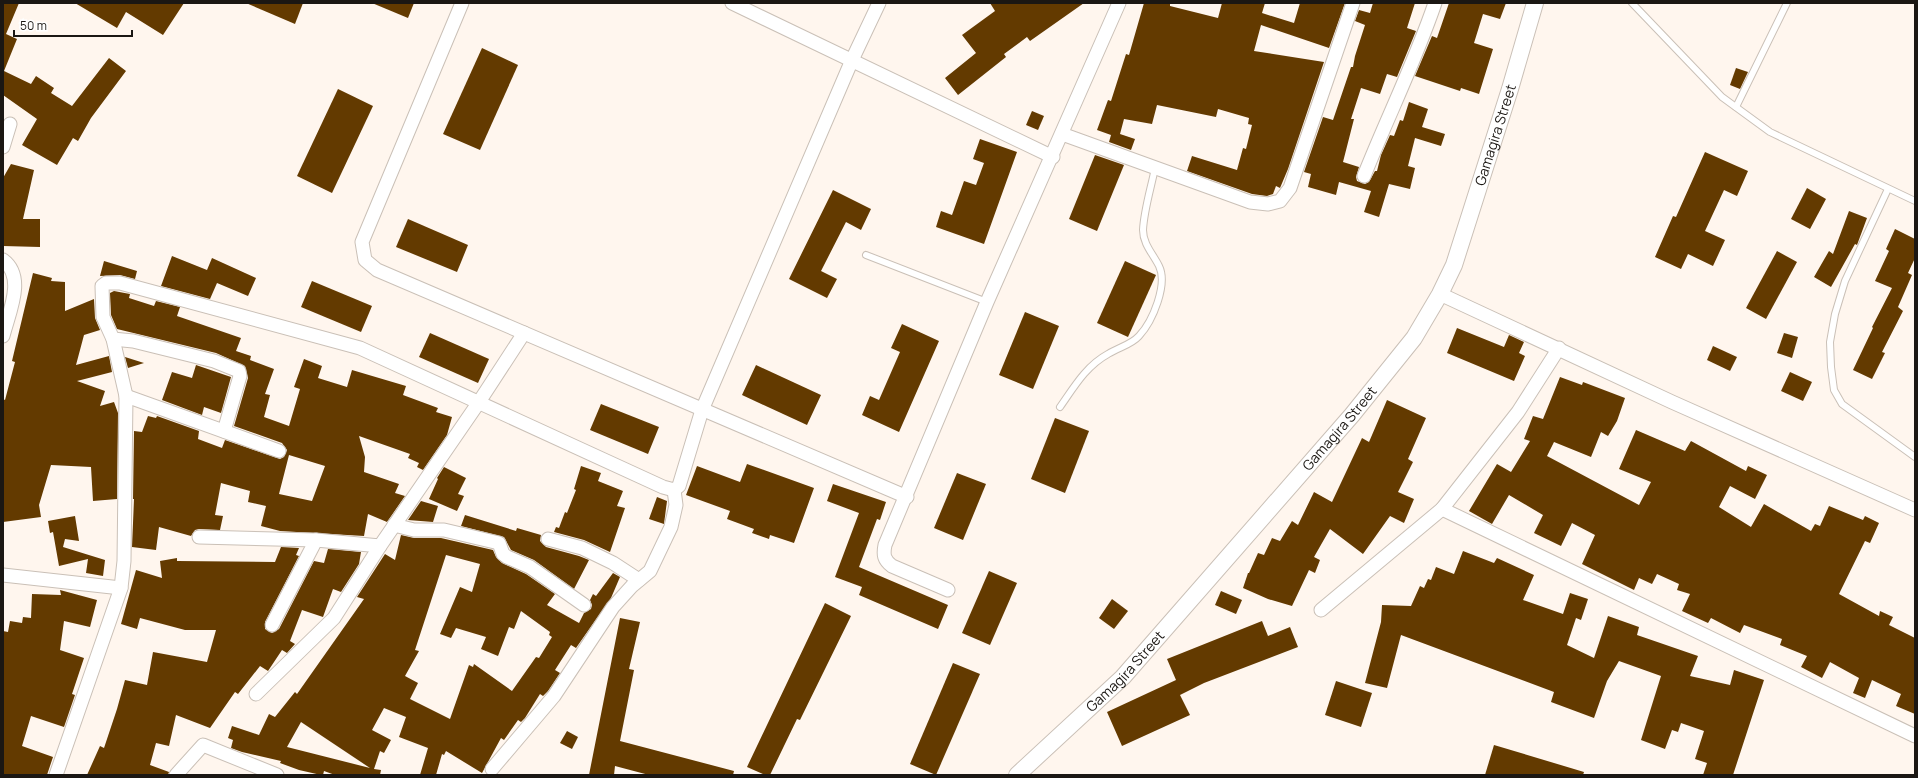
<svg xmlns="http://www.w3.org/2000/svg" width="1918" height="778" font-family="Manrope,sans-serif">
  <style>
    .building { fill: #633a00; fill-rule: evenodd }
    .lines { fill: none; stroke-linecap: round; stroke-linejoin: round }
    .service-casing { stroke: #cac0b7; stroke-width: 8 }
    .minor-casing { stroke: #cac0b7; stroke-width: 15 }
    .tertiary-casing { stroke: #cac0b7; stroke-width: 18 }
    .service { stroke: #fff; stroke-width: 6 }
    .minor { stroke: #fff; stroke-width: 13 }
    .tertiary { stroke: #fff; stroke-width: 16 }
    .labels { text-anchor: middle; stroke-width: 4; stroke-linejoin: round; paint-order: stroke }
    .street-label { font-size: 14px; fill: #1b1713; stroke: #fff }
  </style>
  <rect width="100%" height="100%" fill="#fff6ee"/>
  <g class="building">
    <polygon points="3,3 19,3 6,34 17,39 4,71 31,84 36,76 54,88 51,93 72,106 109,58 126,71 91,118 78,141 73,138 57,165 22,145 37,119 3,95"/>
    <polygon points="75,3 184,3 163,35 126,12 117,28"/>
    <polygon points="246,3 303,3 295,24"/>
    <polygon points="372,3 414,3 408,18"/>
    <polygon points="990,3 1084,3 1030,41 1027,37 1004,54 1006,57 958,95 945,78 976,53 962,35 995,11"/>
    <polygon points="1144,3 1170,3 1170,6 1218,18 1222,3 1265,3 1262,13 1294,23 1300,3 1345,3 1329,48 1261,25 1254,51 1324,62 1288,169 1280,188 1276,186 1273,194 1267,196 1252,194 1187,171 1192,156 1237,170 1243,148 1246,149 1252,125 1248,124 1249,118 1218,109 1216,117 1157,105 1152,124 1124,119 1120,134 1135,139 1131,150 1109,142 1111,135 1097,130 1108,100 1111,101 1126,54 1129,55"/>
    <polygon points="1373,3 1415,3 1407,28 1416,31 1397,77 1387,74 1380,94 1361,88 1351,119 1354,119 1343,162 1359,167 1356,177 1357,181 1365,184 1369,182 1375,171 1377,171 1381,155 1390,135 1394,136 1400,120 1403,121 1409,102 1428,109 1422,127 1445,134 1441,146 1415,138 1408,166 1415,168 1410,189 1389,184 1379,217 1364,212 1371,191 1339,182 1336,195 1308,187 1311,174 1304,172 1323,117 1333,120 1351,67 1353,67 1355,56 1365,25 1355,21 1359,10 1370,13"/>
    <polygon points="1449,3 1506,3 1500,19 1483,14 1474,43 1493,49 1479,94 1461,88 1460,91 1415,76 1432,36 1437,38"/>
    <polygon points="482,48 518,65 480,150 443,134"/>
    <polygon points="1736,68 1748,72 1740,89 1730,85"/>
    <polygon points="338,89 373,106 332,193 297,176"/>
    <polygon points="1032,111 1044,116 1038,130 1026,125"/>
    <polygon points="980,139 1017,152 984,244 936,227 941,211 952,215 964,181 976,185 984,163 973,159"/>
    <polygon points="1705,152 1748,171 1737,196 1724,190 1705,231 1725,240 1713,266 1688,254 1681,269 1655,257 1673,216 1676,217"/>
    <polygon points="1095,155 1124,165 1097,231 1069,219"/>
    <polygon points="11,164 34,170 23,219 40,219 40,247 3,246 3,178"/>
    <polygon points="1807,188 1826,199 1810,229 1791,219"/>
    <polygon points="833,190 871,209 861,230 846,222 821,271 837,279 827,298 789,279"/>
    <polygon points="1849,211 1867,218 1857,245 1855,244 1831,287 1814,277 1829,251 1833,254"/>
    <polygon points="408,219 468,245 457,272 396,247"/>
    <polygon points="1895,229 1915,239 1915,258 1908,273 1912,275 1898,307 1903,311 1882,352 1885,353 1872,379 1853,370 1873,328 1872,327 1892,288 1875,281 1889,251 1886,249"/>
    <polygon points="1777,251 1797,262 1766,319 1746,308"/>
    <polygon points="172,256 207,270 212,258 256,278 248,296 217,283 210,299 161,286"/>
    <polygon points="104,261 137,271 135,279 120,275 100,276"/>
    <polygon points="1125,261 1156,275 1128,337 1097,323"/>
    <polygon points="33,273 52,278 51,281 65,282 65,311 94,299 95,318 100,330 84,335 76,365 109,356 112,372 77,381 105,391 100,406 114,402 118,413 117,499 93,501 91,467 51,465 39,505 41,517 3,522 3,399 5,400 15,362 12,361"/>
    <polygon points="312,281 372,306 361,332 301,307"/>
    <path d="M114 291 130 294 129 298 154 306 156 301 180 307 177 316 241 338 236 351 251 356 250 360 274 369 265 394 270 395 264 417 289 426 300 389 294 387 304 359 322 366 318 378 347 387 352 370 406 386 403 395 438 408 436 412 452 417 447 435 423 470 417 467 419 463 408 458 410 454 359 436 365 457 364 472 399 484 395 493 405 496 387 522 368 514 364 536 280 531 261 526 266 506 248 502 250 491 221 483 215 515 223 516 220 530 199 529 195 530 191 536 159 527 156 550 132 547 134 499H133L134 431 142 432 148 416 156 418 157 416 199 431 198 439 222 448 225 440 280 459 284 457 287 450 282 443 234 426 248 378 245 366 216 353 117 329 111 315 110 293ZM289 455 325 466 312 501 279 494Z"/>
    <polygon points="1025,312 1059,326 1033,389 999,375"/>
    <polygon points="902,324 939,341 899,432 862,415 870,396 879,400 900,352 891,348"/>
    <polygon points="1457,328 1504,347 1509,335 1524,342 1519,353 1525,356 1514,381 1447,353"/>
    <polygon points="430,333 489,359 478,383 419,357"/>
    <polygon points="1784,333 1798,337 1792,358 1777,353"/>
    <polygon points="1713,346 1737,357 1730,371 1707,360"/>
    <polygon points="125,357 144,363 128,368"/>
    <polygon points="196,365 231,377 221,413 204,407 202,415 162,400 172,372 192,378"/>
    <polygon points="756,365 821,395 807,425 742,395"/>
    <polygon points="1790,372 1812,382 1803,401 1781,391"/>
    <polygon points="1560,377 1582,385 1583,382 1625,398 1617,421 1608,436 1601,432 1591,457 1554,442 1547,456 1639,505 1651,482 1619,469 1636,430 1685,451 1691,441 1746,471 1748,466 1767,475 1755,499 1730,486 1719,507 1751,527 1764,504 1811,531 1815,524 1820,526 1829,506 1863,520 1865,516 1879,523 1870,543 1865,541 1839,594 1879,616 1880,611 1893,617 1889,625 1915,638 1915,714 1896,706 1901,694 1872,680 1865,698 1853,693 1859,678 1830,662 1822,678 1801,667 1807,656 1780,645 1782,639 1744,625 1740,633 1711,618 1708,623 1682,611 1690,594 1677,590 1679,584 1657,574 1652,584 1639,578 1634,590 1582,564 1595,535 1572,523 1561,546 1534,533 1543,515 1509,495 1492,524 1469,511 1497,464 1511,472 1530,441 1524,439 1533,416 1543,419"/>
    <polygon points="1387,400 1426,418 1408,459 1413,462 1398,492 1414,499 1404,523 1390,516 1363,554 1330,529 1314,557 1320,560 1315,573 1309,570 1292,606 1268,599 1243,588 1248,573 1249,573 1258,553 1264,555 1272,538 1280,541 1292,521 1298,525 1314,492 1332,502 1362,438 1369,442"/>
    <polygon points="601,404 659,427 648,454 590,430"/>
    <polygon points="1055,418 1089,431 1065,493 1031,479"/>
    <polygon points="747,464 814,488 794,543 770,535 769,539 752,533 754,529 727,519 730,511 686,495 697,466 740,482"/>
    <polygon points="581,466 601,473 598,481 623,491 617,506 625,508 610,552 584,540 554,532 556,527 559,528 565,512 567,513 576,490 574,489"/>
    <polygon points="444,467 466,478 458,494 464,496 457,511 429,499 438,479 437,478"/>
    <polygon points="957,473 986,484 963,540 934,528"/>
    <polygon points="833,484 886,502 880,520 877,519 859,567 948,605 938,629 859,595 862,587 835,577 859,513 827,501"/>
    <polygon points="657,497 667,501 664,524 649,519"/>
    <polygon points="421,501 438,506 433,522 408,520"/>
    <polygon points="465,515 516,531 517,528 541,535 540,541 546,547 579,556 589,560 574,589 534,560 511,550 504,537 461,526"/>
    <polygon points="75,516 79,541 65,539 63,547 105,560 103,576 86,573 88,559 59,566 53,532 50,533 48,521"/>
    <path d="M401 535 414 538H441L493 550 496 557 502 563 526 574 555 594 547 605 579 623 584 613 591 609 592 605 590 600 593 594 596 596 613 573 620 577 611 598 576 648 571 645 555 670 560 673 548 691 543 696 540 694 525 718 521 722 518 720 504 740 501 738 482 773 446 751 444 755 442 754 436 775H420L428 748 399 737 406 717 384 708 372 730 391 740 384 753 380 751 374 769 381 770 380 775H335L324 771 323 775H321L299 770 280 763 281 761 242 752 231 748 233 740 228 738 232 726 259 735 269 714 275 717 295 692 297 694 364 599 357 597 385 554 395 560ZM446 555 480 564 472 592 460 587 440 634 451 638 456 628 486 637 481 649 498 656 509 627 514 629 521 611 550 632 549 635 552 637 539 658 536 657 512 691 474 664 473 667 469 665 450 719 410 699 418 683 405 676 419 651 415 650ZM301 722 370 768 287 747Z"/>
    <polygon points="281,547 299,548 296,555 299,556 265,622 265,629 272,633 279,629 314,561 324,563 328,549 361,552 359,564 341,592 333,589 323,617 302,610 290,641 295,644 287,653 282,650 268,671 260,666 238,694 235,692 210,728 176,715 169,746 156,743 150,765 169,772 168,775 87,775 100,746 104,748 117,709 125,680 147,685 153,652 207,662 216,630 185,630 140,618 137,629 121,624 136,570 162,578 160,561 177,558 177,561 275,562"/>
    <polygon points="1463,551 1494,563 1497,558 1534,575 1523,600 1563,614 1570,593 1588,599 1581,620 1576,618 1567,645 1594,658 1608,616 1639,627 1637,635 1698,656 1690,676 1730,685 1734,670 1764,680 1733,775 1703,775 1707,763 1695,759 1704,731 1681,723 1678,732 1672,730 1665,749 1641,740 1661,676 1619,661 1607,681 1594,718 1551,702 1554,692 1401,635 1387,688 1365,683 1381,622 1382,605 1411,606 1420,586 1424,588 1428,579 1431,580 1436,567 1454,574"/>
    <polygon points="989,571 1017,583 990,645 962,633"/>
    <polygon points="60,590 97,600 90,627 64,621 60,650 84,658 72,694 75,695 64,727 31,716 22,746 53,757 47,775 3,775 3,631 8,632 10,621 22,623 23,617 31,618 32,594 61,595"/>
    <polygon points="1221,591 1242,600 1236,614 1215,605"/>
    <polygon points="1112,599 1128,611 1114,629 1099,618"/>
    <polygon points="825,603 851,616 800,720 797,719 770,775 765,775 747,767"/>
    <polygon points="620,618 640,622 629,669 634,670 620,741 734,771 733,775 649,775 615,766 614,775 589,775"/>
    <polygon points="1262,621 1268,636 1290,627 1298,647 1204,683 1180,695 1190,715 1122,746 1107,712 1176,680 1167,659"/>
    <polygon points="953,663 980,674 936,775 910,764"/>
    <polygon points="1336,681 1372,693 1361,727 1325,715"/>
    <polygon points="567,731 578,737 572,749 560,743"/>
    <polygon points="1494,745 1584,772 1583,775 1485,775"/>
  </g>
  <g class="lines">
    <defs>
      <g id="service">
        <polyline points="1632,3 1722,97 1770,132 1915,201"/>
        <polyline points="1736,107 1787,3"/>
        <polyline points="1888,189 1845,281 1835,314 1830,342 1831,367 1834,390 1842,404 1915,457"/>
        <polyline points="866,255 987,302"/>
        <path d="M1060 407C1074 387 1086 366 1108 354 1119 347 1131 345 1139 336 1153 321 1168 284 1159 266 1153 254 1143 244 1143 230 1144 210 1151 188 1155 168"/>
      </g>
      <g id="minor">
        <polyline points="462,3 362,242 365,260 377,270 907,497"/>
        <polyline points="732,3 1053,157"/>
        <polyline points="1062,134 1250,202 1268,204 1280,201 1290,188 1353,3"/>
        <polyline points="3,147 10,124"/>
        <path d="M1364 176C1387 118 1415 62 1435 3"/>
        <path d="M3 260C26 277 9 312 3 336"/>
        <polyline points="1440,294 1672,402 1915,510"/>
        <polyline points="113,339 133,341 214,361 239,371 240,376 224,431"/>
        <polyline points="126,396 279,451"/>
        <polyline points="1442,509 1915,736"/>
        <polyline points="394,525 414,530 444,530 499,543 503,554 507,557 530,567 584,605"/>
        <polyline points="199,537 316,540 380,546"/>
        <polyline points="548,539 582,548 613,563 639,580"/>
        <polyline points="3,575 121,588"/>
        <path d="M948 590 892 566C884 560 883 555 885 545L987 302 1119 3"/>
        <polyline points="1321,610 1442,509 1518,412 1559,348"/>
        <polyline points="272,625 316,540"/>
        <polyline points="256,694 334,618 380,546 479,402 524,333"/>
        <polyline points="492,769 554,696 613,607 632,586 650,571 671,527 676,505 674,490"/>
        <polyline points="56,775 121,588 124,561 126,396 113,339 103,317 102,286 106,283 120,283 360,348 663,487 674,490 679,486 702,410 852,60 879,3"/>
        <polyline points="176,775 203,745 277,775"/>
      </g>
      <g id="tertiary">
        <path id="s1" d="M1017 775 1123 677 1352 415 1414 338 1440 294 1454 265 1510 89 1535 3"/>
      </g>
    </defs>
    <use href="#service" class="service-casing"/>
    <use href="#minor" class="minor-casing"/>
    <use href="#tertiary" class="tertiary-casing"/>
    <use href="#service" class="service"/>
    <use href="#minor" class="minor"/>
    <use href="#tertiary" class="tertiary"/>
  </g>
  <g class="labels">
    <g class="street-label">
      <text dy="5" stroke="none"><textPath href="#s1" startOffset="811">Gamagira Street</textPath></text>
      <text dy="5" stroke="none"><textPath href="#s1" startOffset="474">Gamagira Street</textPath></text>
      <text dy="5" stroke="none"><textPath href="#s1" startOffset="150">Gamagira Street</textPath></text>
    </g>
  </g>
  <rect width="1918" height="778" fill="none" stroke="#1b1713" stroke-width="8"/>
  <path d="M14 30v6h118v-6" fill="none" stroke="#1b1713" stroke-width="2"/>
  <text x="20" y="30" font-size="12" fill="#1b1713" stroke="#ffffff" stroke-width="3" paint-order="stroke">50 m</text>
</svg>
